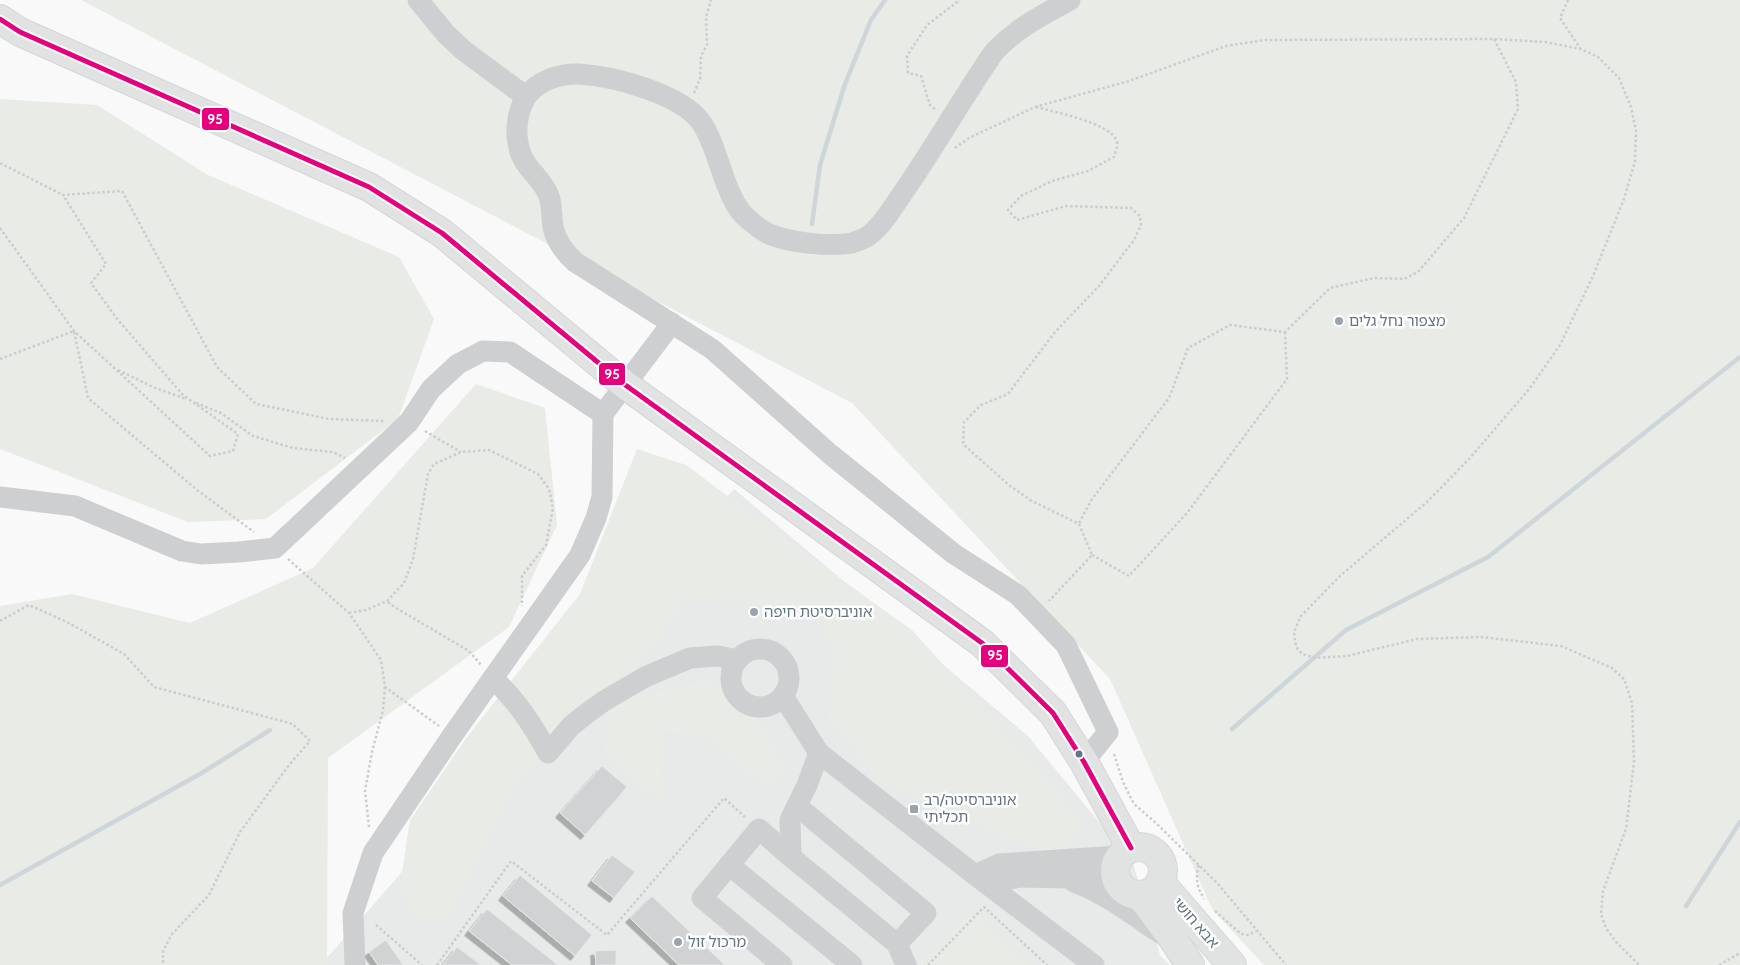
<svg xmlns="http://www.w3.org/2000/svg" width="1740" height="965" font-family="Cabin,'Noto Sans Hebrew',sans-serif">
  <style>
    .built { fill: #e8e9e9 }
    .green { fill: #e8ebe6 }
    .lines { fill: none; stroke-linecap: round; stroke-linejoin: round }
    .stream { stroke: #ced6d9; stroke-width: 4.5 }
    .building { fill: #d0d2d3; stroke: #e8e8e8; filter: url(#shadow) }
    .major-casing { stroke: #d5d6d7; stroke-width: 30 }
    .path { stroke: #cbcccd; stroke-width: 2.5; stroke-dasharray: 2.5 2.5; stroke-linecap: butt }
    .minor { stroke: #cecfd0; stroke-width: 21 }
    .major { stroke: #e1e2e2; stroke-width: 28 }
    .bus-1-casing { stroke: #fff; stroke-width: 9 }
    .bus-1 { stroke: #e5007d; stroke-width: 5 }
    .poi-dot { fill: #99a4ac; stroke: #fff; stroke-width: 2 }
    .bus-dot { fill: #657683; stroke: #fff; stroke-width: 2 }
    .labels { text-anchor: middle; stroke-width: 5; stroke-linejoin: round; paint-order: stroke }
    .poi-label { font-size: 15px; fill: #657683; stroke: #fff; text-anchor: start }
    .street-label { font-size: 15px; fill: #657683; stroke: #fff }
    .line-badge { stroke: #fff; stroke-width: 2 }
    .badge-label { font-size: 14px; text-anchor: middle; font-weight: bold; fill: #fff }
  </style>
  <defs>
    <filter id="shadow"><feDropShadow dx="-4.5" dy="4.5" stdDeviation="0" flood-color="#0004"/></filter>
  </defs>
  <rect width="100%" height="100%" fill="#f9f9f9"/>
  <polygon class="built" points="734,489 1028,736 1133,863 1160,955 1170,965 321,965"/>
  <g class="green">
    <polygon points="81,0 1740,0 1740,965 1264,965 1212,909 1110,679 852,403"/>
    <polygon points="0,99 97,105 208,175 399,257 434,319 398,419 266,519 188,522 0,449"/>
    <polygon points="476,384 545,408 557,525 509,627 328,758 327,956 331,965 0,965 0,606 72,594 190,623 313,568"/>
    <polygon points="637,449 686,465 777,533 913,631 1081,818 1064,859 1006,838 880,782 827,717 836,655 809,605 686,602 636,669 567,713 508,801 447,923 406,914 401,879 410,820 467,737 580,594"/>
    <polygon points="705,681 761,723 786,769 765,788 704,736 662,732 661,802 603,757 607,703"/>
    <polygon points="972,911 1030,965 921,965"/>
  </g>
  <g class="lines">
    <g class="stream">
      <polyline points="812,224 820,165 845,84 871,20 885,0"/>
      <polyline points="1232,729 1346,630 1488,557 1740,357"/>
      <polyline points="0,885 200,774 270,730"/>
      <polyline points="1686,906 1740,822"/>
    </g>
  </g>
  <g class="building">
    <polygon points="602,766 627,787 585,835 560,813"/>
    <polygon points="612,855 635,872 614,898 592,881"/>
    <polygon points="520,875 592,935 575,956 503,896"/>
    <polygon points="652,896 725,965 679,965 630,918"/>
    <polygon points="487,909 558,965 512,965 469,931"/>
    <polygon points="386,940 403,965 378,965 369,952"/>
    <polygon points="457,947 481,965 443,965"/>
    <polygon points="616,950 616,965 596,965 595,951"/>
  </g>
  <g class="lines">
    <defs>
      <g id="major">
        <polyline points="0,19 20,32 369,187 442,233 624,384 982,643 1053,713 1084,762 1131,848"/>
        <circle cx="1139" cy="871" r="24"/>
        <polyline points="1160,882 1232,965"/>
        <polyline points="1140,895 1173,939 1190,965"/>
      </g>
    </defs>
    <use href="#major" class="major-casing"/>
    <g class="path">
      <polyline points="1568,0 1560,18 1580,48"/>
      <polyline points="694,93 700,79 701,56 707,45 706,17 711,0"/>
      <path d="M1036 107C1054 112 1112 123 1117 142 1118 147 1115 153 1114 157L1088 171 1052 181 1021 196 1008 210 1017 220 1066 206 1131 208 1140 216 1141 225 1134 240 1099 286 1055 332 1008 394 981 405 964 422 963 444 1010 486 1032 501 1079 524 1092 555 1049 601"/>
      <polyline points="935,109 930,105 921,76 908,73 907,56 927,25 960,0"/>
      <polyline points="955,148 969,138 1035,107 1129,81 1226,46 1265,40 1494,39 1545,42 1581,49 1598,57 1619,78 1631,107 1636,131 1635,161 1624,199 1593,276 1560,345 1530,388 1470,458 1428,501 1340,576 1301,616 1294,632 1296,647 1302,654 1315,658 1347,656 1417,639 1481,637 1561,646 1612,668 1624,679 1632,703 1634,762 1626,829 1603,891 1601,914 1606,928 1616,942 1639,965"/>
      <polyline points="0,163 63,195 122,191 217,367 256,404 329,419 384,421"/>
      <polyline points="0,228 74,331 210,456 233,451 238,434 183,395 118,320 91,283 106,264 63,195"/>
      <polyline points="0,359 74,331 88,398 197,490 254,532"/>
      <polyline points="118,370 153,387 186,399"/>
      <polyline points="196,403 221,413 253,436 293,448 333,452 345,458"/>
      <polyline points="425,431 461,452"/>
      <polyline points="1079,523 1092,499 1169,398 1188,348 1230,325 1285,332 1330,288 1374,278 1404,279 1418,272 1464,218 1518,109 1516,82 1494,39"/>
      <polyline points="1092,555 1129,576 1187,513 1287,379 1285,332"/>
      <polyline points="288,559 349,613 381,660 385,687 439,726"/>
      <polyline points="388,602 396,608 469,651 482,666"/>
      <polyline points="349,613 366,610 387,601 404,583 413,559 428,474 434,464 461,452 489,450 538,474 549,489 553,508 546,545 522,576 522,606"/>
      <polyline points="0,621 29,605 67,622 124,654 154,687 293,724 310,741 289,765 240,832 209,895 172,934 163,951 163,965"/>
      <polyline points="1114,754 1123,782 1134,804 1156,823 1218,884 1286,965"/>
      <polyline points="369,827 365,791 372,752 383,710 385,687"/>
      <path d="M1199 865C1195 879 1197 887 1204 899"/>
      <polyline points="1215,911 1241,934 1249,935 1256,931"/>
      <polyline points="376,925 422,965"/>
      <polyline points="437,965 511,861 607,935 724,798 746,818"/>
      <polyline points="928,965 984,907 1047,965"/>
      <polyline points="1719,965 1740,953"/>
    </g>
    <g class="minor">
      <polyline points="418,0 446,34 463,50 525,96"/>
      <path d="M1070 0C1039 17 1018 27 994 52 961 100 933 150 900 197 891 210 881 227 868 236 864 239 857 241 852 243 830 247 790 243 769 234 762 231 755 225 749 220 724 201 720 149 701 122 681 94 613 76 579 74 563 73 544 79 532 90 518 103 514 129 519 148 523 167 541 177 548 194 553 204 551 216 553 227 556 241 564 252 575 262L712 349 830 454 954 554 1018 595 1066 645 1108 732 1084 762"/>
      <polyline points="0,497 75,506 182,551 201,554 239,552 275,548 409,422 431,389 458,364 483,351 510,352 603,414"/>
      <circle cx="760" cy="678" r="29"/>
      <path d="M493 678C518 703 531 722 548 753L571 726 586 714 604 701 645 677 690 658 718 656 737 660"/>
      <polyline points="783,696 819,753 975,875 1094,965"/>
      <polyline points="797,806 926,913 897,944"/>
      <polyline points="791,857 897,944 906,965"/>
      <polyline points="729,865 852,965"/>
      <polyline points="975,875 999,864 1119,856"/>
      <path d="M1074 882C1097 890 1118 904 1138 918 1148 925 1157 932 1168 937"/>
      <polyline points="987,883 1021,877 1116,879"/>
      <polyline points="355,965 353,913 373,853 452,736 580,555 596,518 602,497 603,414 672,323"/>
      <polyline points="782,965 702,898 759,829 791,857 790,820 807,785 819,753"/>
    </g>
    <use href="#major" class="major"/>
    <defs>
      <polyline id="bus-1" points="0,19 20,32 369,187 442,233 624,384 982,643 1053,713 1084,762 1131,848"/>
    </defs>
    <use href="#bus-1" class="bus-1-casing"/>
    <use href="#bus-1" class="bus-1"/>
  </g>
  <g class="poi-dot">
    <circle cx="1339" cy="321" r="5"/>
    <circle cx="754" cy="612" r="5"/>
    <rect x="909" y="804" width="10" height="10" rx="2.5"/>
    <circle cx="678" cy="942" r="5"/>
  </g>
  <circle class="bus-dot" cx="1079" cy="754" r="4.5"/>
  <g class="labels">
    <g class="poi-label">
      <text x="1349" y="326">מצפור נחל גלים</text>
      <text x="764" y="617">אוניברסיטת חיפה</text>
      <text x="924" y="805">אוניברסיטה/רב<tspan x="924" dy="17">תכליתי</tspan></text>
      <text x="688" y="947">מרכול זול</text>
    </g>
    <g class="street-label">
      <text transform="translate(1196 923) rotate(49)" y="5">אבא חושי</text>
    </g>
  </g>
  <g class="line-badge">
    <rect x="201" y="107" width="29" height="24" rx="5" fill="#e5007d"/>
    <rect x="598" y="362" width="28" height="24" rx="5" fill="#e5007d"/>
    <rect x="980" y="644" width="29" height="24" rx="5" fill="#e5007d"/>
  </g>
  <g class="badge-label">
    <text x="215" y="124">95</text>
    <text x="612" y="379">95</text>
    <text x="995" y="660">95</text>
  </g>
</svg>
